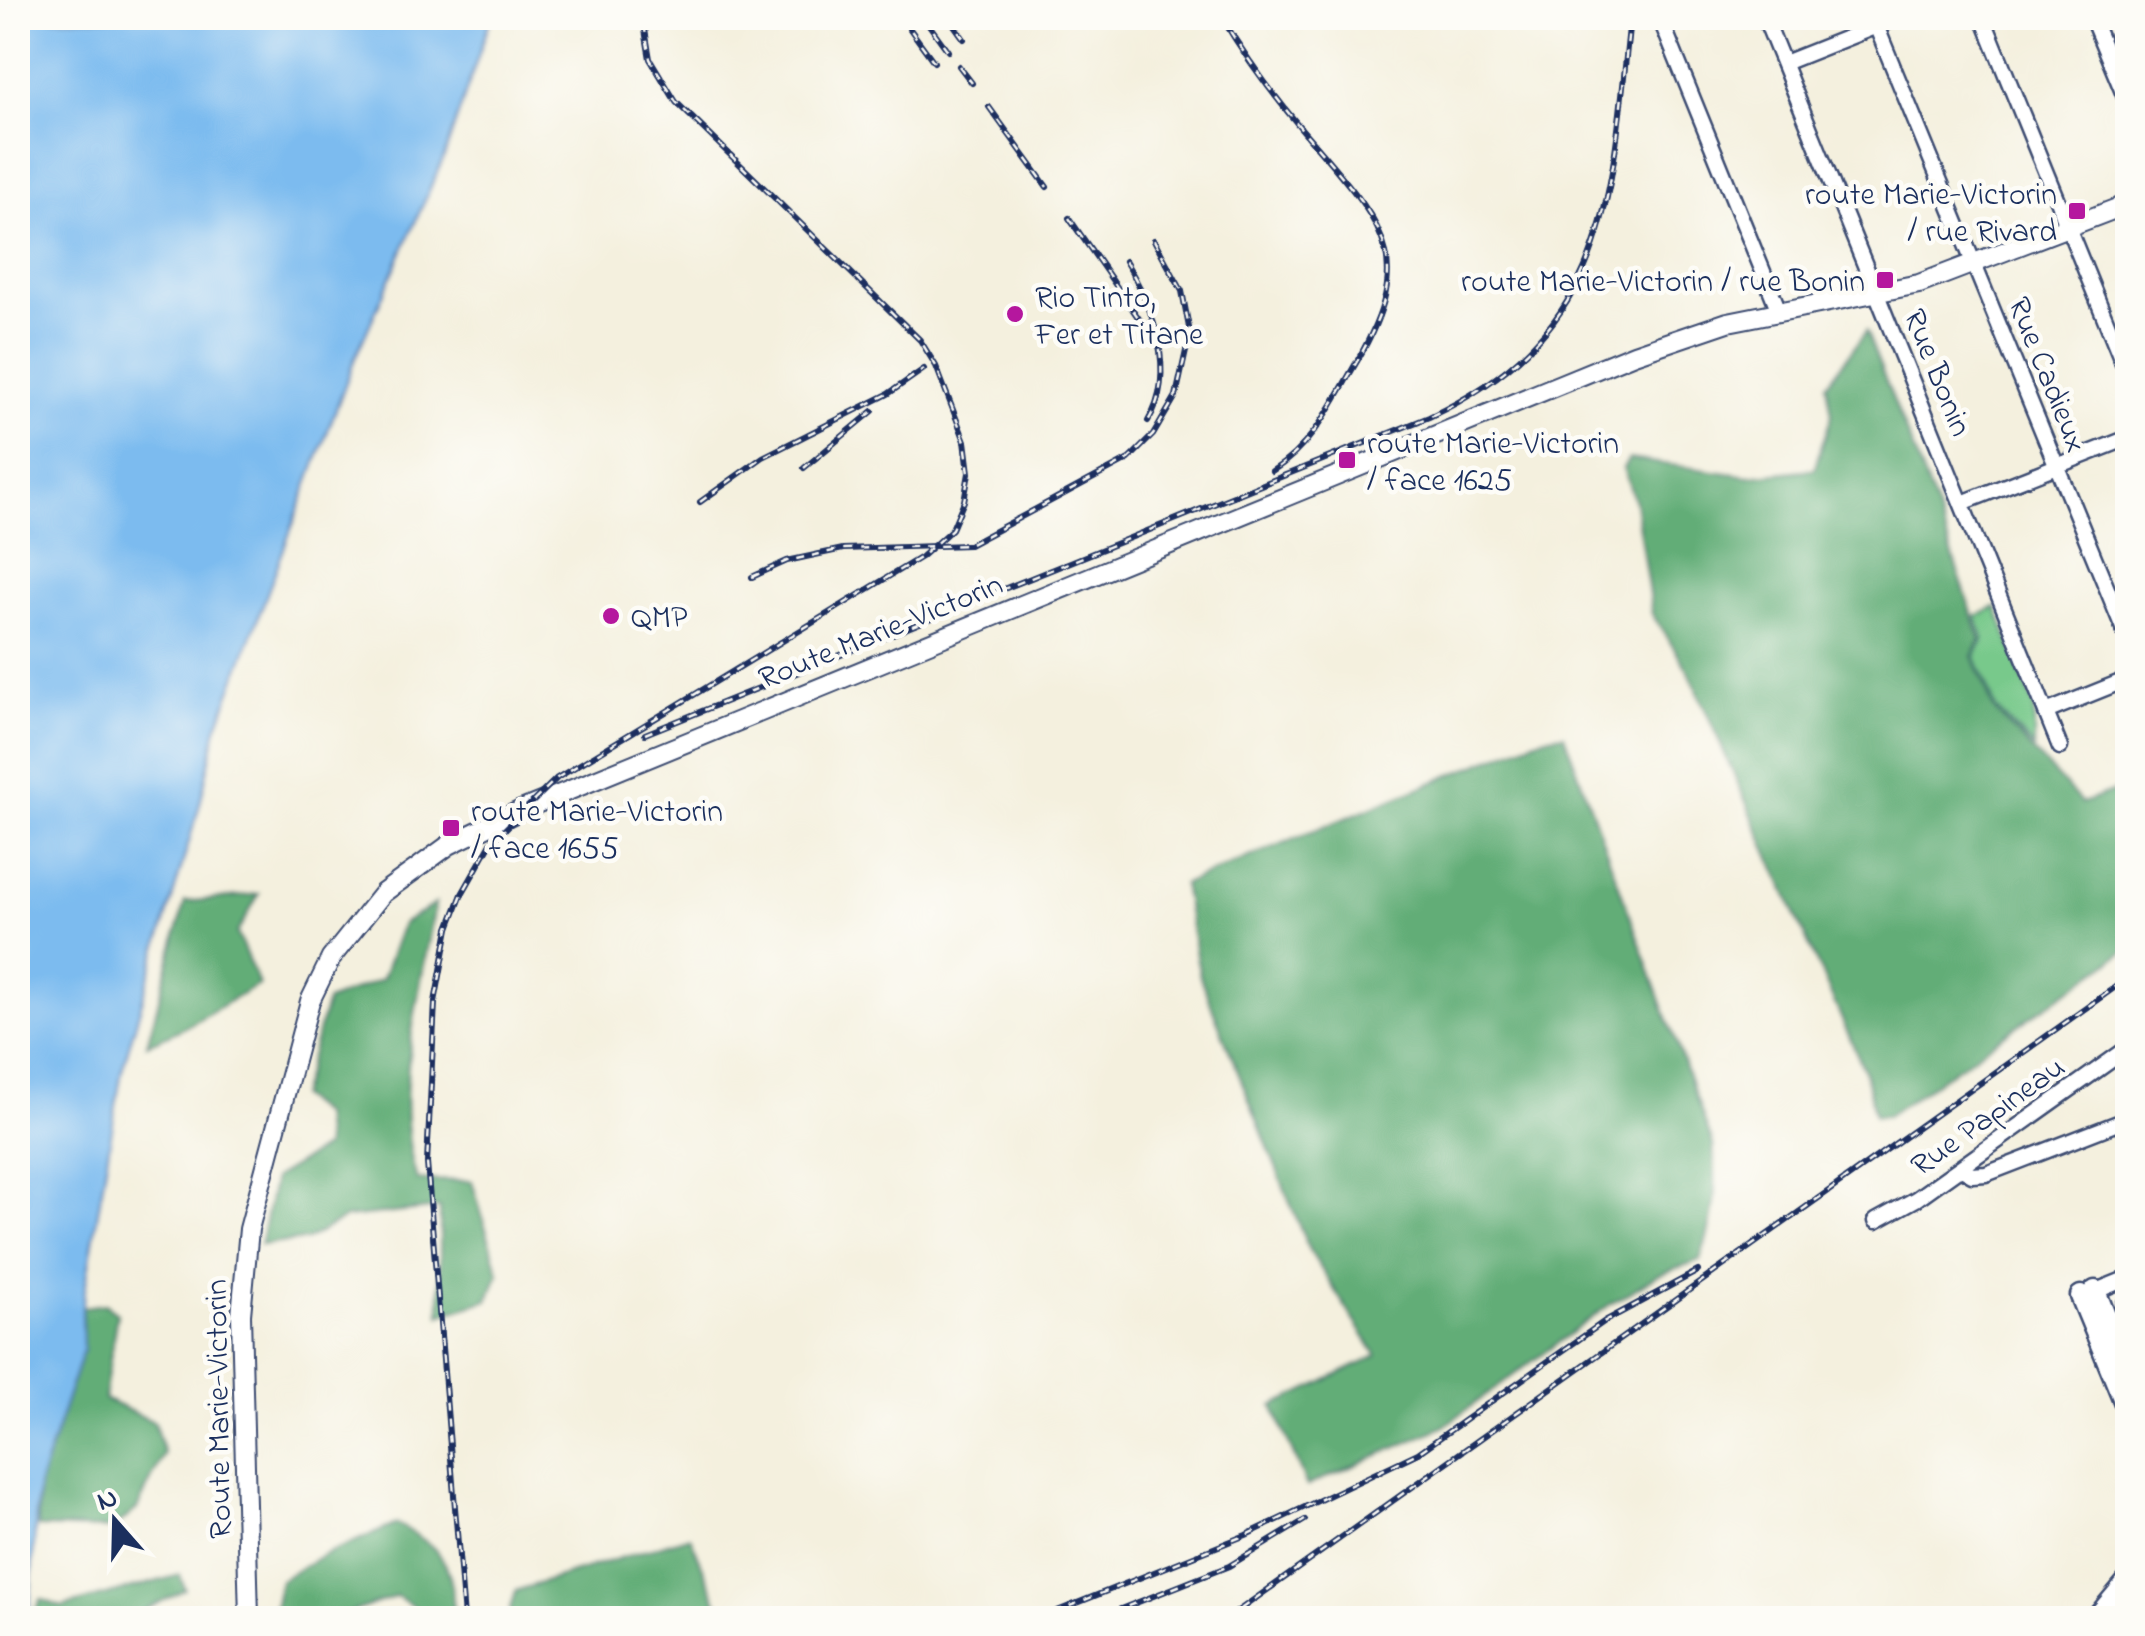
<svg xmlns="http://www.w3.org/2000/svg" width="2145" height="1636" font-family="'Indie Flower',sans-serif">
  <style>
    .green { fill: #78c98b; stroke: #4a7c74; stroke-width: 2.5 }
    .forest { fill: #62ad77; stroke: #3e6e6a; stroke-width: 2.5 }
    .water { fill: #7bbbef; stroke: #4b75a6; stroke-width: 2.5 }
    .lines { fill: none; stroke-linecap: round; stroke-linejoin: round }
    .minor-casing { stroke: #3c4c71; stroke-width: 19 }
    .major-casing { stroke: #3c4c71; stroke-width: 22 }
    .highway-casing { stroke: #3c4c71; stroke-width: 25 }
    .minor { stroke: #fff; stroke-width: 14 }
    .major { stroke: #fff; stroke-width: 18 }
    .highway { stroke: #fff; stroke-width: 20 }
    .rail-casing { stroke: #1b2f5e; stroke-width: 6 }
    .rail { stroke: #fdfcf7; stroke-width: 2.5; stroke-dasharray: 8; stroke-linecap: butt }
    .poi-dot { fill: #b5179e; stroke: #fdfcf7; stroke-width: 4 }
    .labels { text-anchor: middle; stroke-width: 9; stroke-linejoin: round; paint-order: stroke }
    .poi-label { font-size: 32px; fill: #1b2f5e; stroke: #fdfcf7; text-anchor: start }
    .street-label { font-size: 32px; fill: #1b2f5e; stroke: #fdfcf7 }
  </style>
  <rect width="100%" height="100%" fill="#fdfcf7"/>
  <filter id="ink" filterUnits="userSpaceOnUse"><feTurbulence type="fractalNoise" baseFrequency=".01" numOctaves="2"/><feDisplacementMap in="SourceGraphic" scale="20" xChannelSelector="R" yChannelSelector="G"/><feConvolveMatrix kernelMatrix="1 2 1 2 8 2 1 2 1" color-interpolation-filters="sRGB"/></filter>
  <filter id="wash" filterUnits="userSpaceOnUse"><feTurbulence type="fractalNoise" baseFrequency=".0048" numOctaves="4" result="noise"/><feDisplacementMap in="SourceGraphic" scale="40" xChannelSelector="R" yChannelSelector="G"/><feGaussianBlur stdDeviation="2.25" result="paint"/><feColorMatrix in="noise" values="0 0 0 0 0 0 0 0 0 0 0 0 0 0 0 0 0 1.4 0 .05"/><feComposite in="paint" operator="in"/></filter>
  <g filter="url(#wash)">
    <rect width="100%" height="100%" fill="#f4f0de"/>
    <polygon class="green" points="1996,607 2034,706 2034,748 1996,709 1975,655 1984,640 1976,616"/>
    <g class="forest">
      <polygon points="1866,331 1939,515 1981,640 1973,655 1994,710 2082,803 2128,786 2127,950 1887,1116 1875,1116 1864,1070 1688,670 1652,614 1635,502 1623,468 1629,459 1749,476 1814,469 1832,415 1827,384"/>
      <path d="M1564 734 1713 1144C1718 1187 1715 1219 1700 1260L1658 1275 1609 1305 1443 1427 1307 1486 1273 1406 1377 1356 1309 1250 1200 977 1183 884 1544 737Z"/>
      <path d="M259 894 237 933 259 985C221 1004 185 1031 147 1044L185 902Z"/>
      <path d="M435 904C421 993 390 1091 417 1180L472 1181 499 1273 488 1300 440 1315V1208L345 1218 307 1240 260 1245 274 1178 325 1147 322 1115 299 1097 327 1001 382 979 402 924Z"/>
      <polygon points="105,1304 117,1313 104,1399 154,1422 164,1454 137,1509 113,1529 38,1527 38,1486 83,1350 82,1307"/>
      <path d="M397 1524C443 1548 455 1565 453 1618H418L415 1608 397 1596 336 1618H272L280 1580 325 1554Z"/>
      <polygon points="690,1536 724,1618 513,1618 510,1609 515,1591"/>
      <polygon points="180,1575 185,1589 130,1618 32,1618 41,1599 62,1607"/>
    </g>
    <polygon class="water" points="18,18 491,18 444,157 355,358 217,728 200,804 122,1070 82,1307 83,1350 38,1486 29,1618 18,1618"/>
  </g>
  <g filter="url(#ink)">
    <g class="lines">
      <defs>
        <g id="minor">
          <polyline points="1660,18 1779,311"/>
          <polyline points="1765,18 2060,747"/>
          <polyline points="1873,18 2128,640"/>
          <polyline points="1983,18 2128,375"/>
          <polyline points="2092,18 2128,104"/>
          <polyline points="1784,63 1897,18"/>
          <polyline points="1962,503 2128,438"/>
          <polyline points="2046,712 2128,679"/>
          <polyline points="1960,1168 1972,1175 1986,1174 2128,1119"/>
          <polyline points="1876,1221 1916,1199 2128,1048"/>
          <polyline points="2091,1293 2128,1278"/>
        </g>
        <polyline id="major" points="249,1618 241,1315 249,1229 310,1001 331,958 383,893 449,845 519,811 1634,354 1728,322 1919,284 2128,204"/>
        <g id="highway">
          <polyline points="2095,1291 2128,1373"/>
          <polyline points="2081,1296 2128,1410"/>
          <polyline points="2117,1345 2128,1304"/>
          <polyline points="2097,1618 2128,1581"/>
        </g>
      </defs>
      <use href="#minor" class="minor-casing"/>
      <use href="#major" class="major-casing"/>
      <use href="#highway" class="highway-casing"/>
      <use href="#minor" class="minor"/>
      <use href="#major" class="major"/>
      <use href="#highway" class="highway"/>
      <defs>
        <g id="rail">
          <polyline points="902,18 934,62"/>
          <polyline points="924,18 948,51"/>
          <polyline points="949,18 964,39"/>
          <path d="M1222 18C1249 63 1282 107 1317 147 1390 232 1415 264 1352 370 1330 408 1311 447 1272 471"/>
          <polyline points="959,66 972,83"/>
          <polyline points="989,107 1047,187"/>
          <polyline points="1069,218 1142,323"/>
          <path d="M1125 261C1152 304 1178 373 1148 421"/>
          <polyline points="804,468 873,411"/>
          <polyline points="700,502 763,457 888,394 924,369"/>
          <polyline points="752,577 787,561 843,549 969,545 1129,459 1153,435 1176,396 1190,333 1182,291 1154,240"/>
          <path d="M645 734 1429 417C1613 331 1611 194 1630 18"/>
          <polyline points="464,1618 427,1163 435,1002 449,928 462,894 491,843 557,778 921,557 952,529 964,501 969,473 965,441 936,366 920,340 676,102 650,59 643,18"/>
          <polyline points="1040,1618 1246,1535 1418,1453 1605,1321 1698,1271"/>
          <polyline points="1098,1618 1229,1566 1305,1520"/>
          <polyline points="1228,1618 2128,978"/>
        </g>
      </defs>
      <use href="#rail" class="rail-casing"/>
      <use href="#rail" class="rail"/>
    </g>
  </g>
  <g class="poi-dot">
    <rect x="2067" y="201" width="20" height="20" rx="5"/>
    <rect x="1875" y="270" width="20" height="20" rx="5"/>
    <circle cx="1015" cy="314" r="10"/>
    <rect x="1337" y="450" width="20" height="20" rx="5"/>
    <circle cx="611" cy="616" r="10"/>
    <rect x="441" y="818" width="20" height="20" rx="5"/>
  </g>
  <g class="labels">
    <g class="poi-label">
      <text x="2057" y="204" text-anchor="end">route Marie-Victorin<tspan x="2057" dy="37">/ rue Rivard</tspan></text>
      <text x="1865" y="291" text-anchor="end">route Marie-Victorin / rue Bonin</text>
      <text x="1035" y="307">Rio Tinto,<tspan x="1035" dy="37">Fer et Titane</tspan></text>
      <text x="1367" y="453">route Marie-Victorin<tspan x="1367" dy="37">/ face 1625</tspan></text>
      <text x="631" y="627">QMP</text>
      <text x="471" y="821">route Marie-Victorin<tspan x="471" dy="37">/ face 1655</tspan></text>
    </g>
    <g class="street-label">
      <text transform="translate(1939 372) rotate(68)" y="11">Rue Bonin</text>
      <text transform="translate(2049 374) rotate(68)" y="11">Rue Cadieux</text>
      <text transform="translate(880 630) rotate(-22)" y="11">Route Marie-Victorin</text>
      <text transform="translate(1987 1115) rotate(-36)" y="11">Rue Papineau</text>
      <text transform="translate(217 1409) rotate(-91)" y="11">Route Marie-Victorin</text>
    </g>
  </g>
  <rect width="2145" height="1636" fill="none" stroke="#fdfcf7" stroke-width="60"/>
  <g transform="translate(115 1521) rotate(340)" stroke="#fdfcf7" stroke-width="8" paint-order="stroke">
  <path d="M0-8L18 38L0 25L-18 38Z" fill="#1b2f5e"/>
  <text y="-15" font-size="28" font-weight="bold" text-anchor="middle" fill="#1b2f5e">N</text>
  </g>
</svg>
